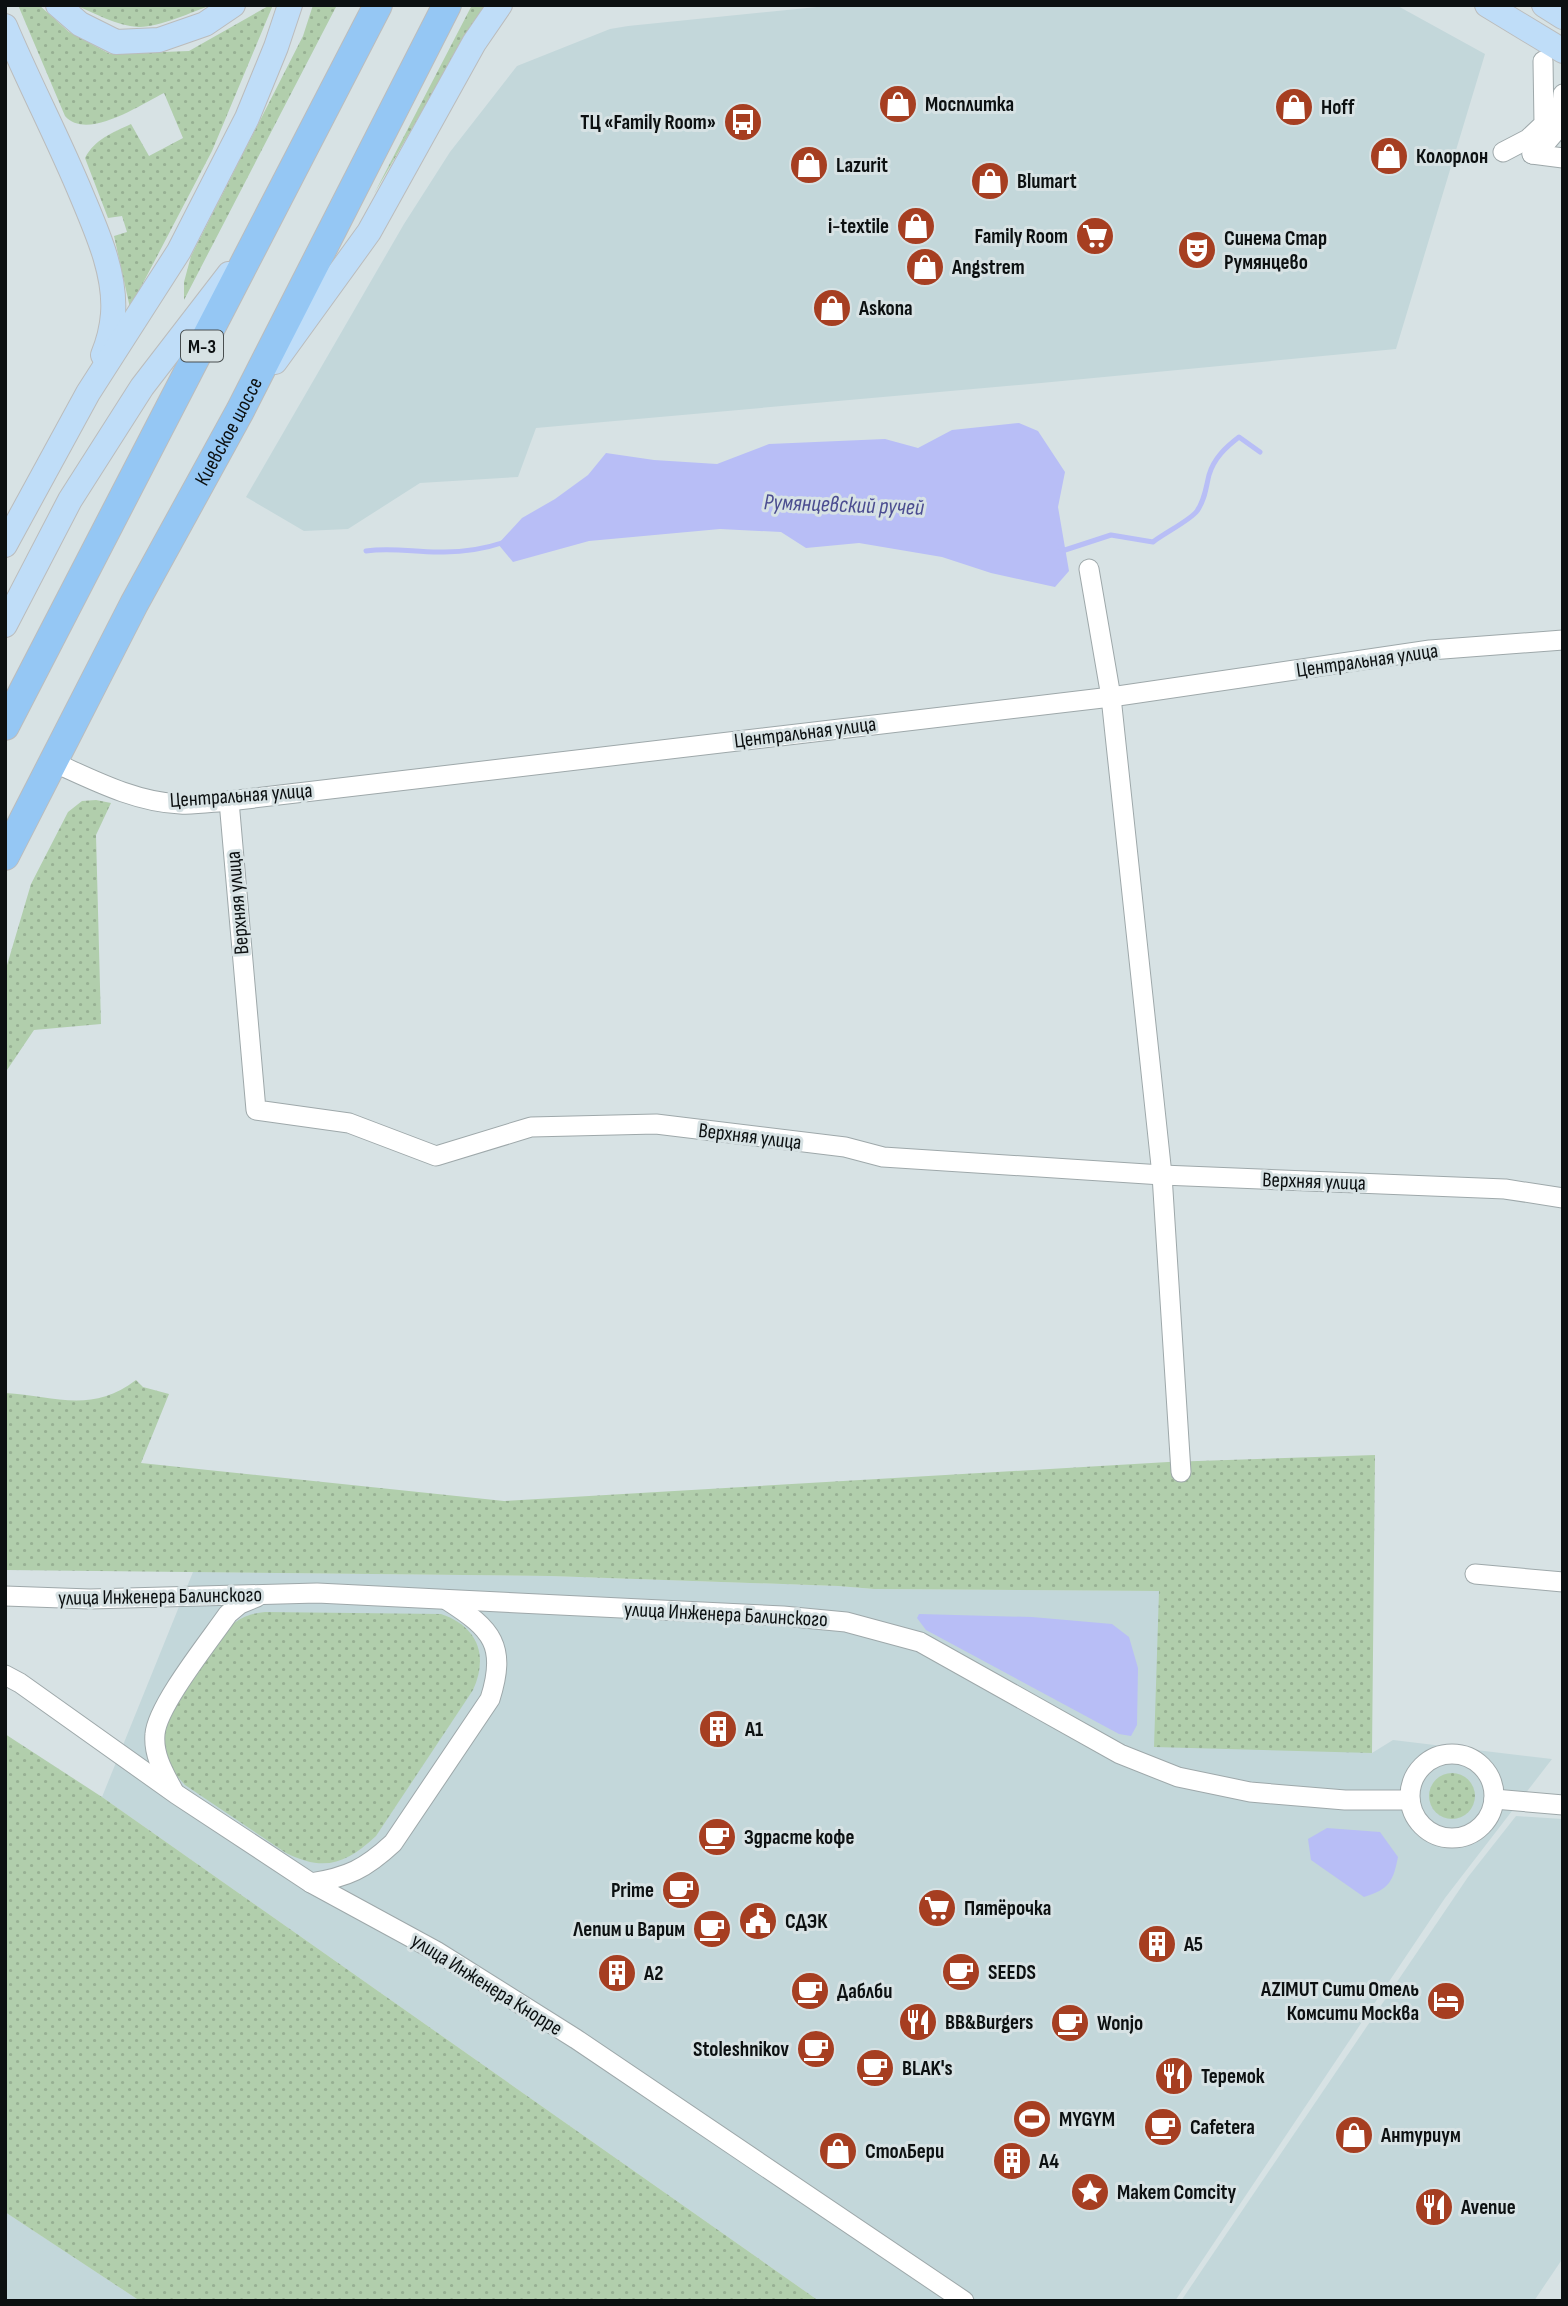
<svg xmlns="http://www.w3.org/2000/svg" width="1568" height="2306" font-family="'Sofia Sans Condensed',sans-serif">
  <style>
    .built { fill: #c3d7da }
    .green { fill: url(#green-dots) }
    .water { fill: #b8bef6 }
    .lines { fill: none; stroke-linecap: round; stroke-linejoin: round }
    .stream { stroke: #b8bef6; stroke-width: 5 }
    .minor-casing { stroke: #9ea8aa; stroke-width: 21 }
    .major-casing { stroke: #bbbcbc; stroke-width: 26 }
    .highway-casing { stroke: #bbbcbc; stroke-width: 30 }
    .minor { stroke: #fff; stroke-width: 19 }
    .major { stroke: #bfddf8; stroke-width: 24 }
    .highway { stroke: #95c7f4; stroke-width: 28 }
    .labels { text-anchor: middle; stroke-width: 6; stroke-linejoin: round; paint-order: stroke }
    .shield { fill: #d7e2e4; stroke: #494f50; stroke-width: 2 }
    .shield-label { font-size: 19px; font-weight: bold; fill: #0c1011 }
    .poi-label { font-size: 21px; font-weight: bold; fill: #0c1011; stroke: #d7e2e4; text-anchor: start }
    .street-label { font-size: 21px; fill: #0c1011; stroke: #d7e2e4 }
    .water-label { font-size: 23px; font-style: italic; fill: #4b4d90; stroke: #d7e2e4 }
  </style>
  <defs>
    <pattern id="green-dots" width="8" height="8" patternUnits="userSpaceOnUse" patternTransform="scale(1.75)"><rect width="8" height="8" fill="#b1ceac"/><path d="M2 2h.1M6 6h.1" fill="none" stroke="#97b093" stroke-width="1.8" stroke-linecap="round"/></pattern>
  </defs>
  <rect width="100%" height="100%" fill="#d7e2e4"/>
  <g class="built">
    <polygon points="837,5 1396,5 1485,54 1396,349 1041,383 536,428 518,477 420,483 348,529 304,531 246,497 404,224 450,152 517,66 610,29 628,26"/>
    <polygon points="193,1572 550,1576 838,1586 874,1589 1160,1591 1372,1753 1393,1740 1552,1759 1445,1898 1175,2301 819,2301 102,1797"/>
    <polygon points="1516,1816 1563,1819 1563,2258 1534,2301 1181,2301 1468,1877"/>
    <polygon points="5,2212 37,2233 140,2301 5,2301"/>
  </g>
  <g class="green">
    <path d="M18 5H39L69 32 110 54 189 51 270 5H273L212 151 130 308 114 236 127 232 122 216 108 218 85 158C95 139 112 133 131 124L149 156 183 138 164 93C140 105 87 141 65 116Z"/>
    <path d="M75 5H211C193 12 157 28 138 27 117 26 95 13 75 5Z"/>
    <polygon points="313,5 337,5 184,300 184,282 191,256 303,36"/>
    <polygon points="472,5 487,5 475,20 374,194"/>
    <polygon points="96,800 111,803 96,835 101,1024 34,1030 5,1073 5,972 31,884 68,812 82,801"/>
    <path d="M136 1380 143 1387 169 1394 141 1463 504 1501 1168 1462 1375 1455 1372 1753 1154 1747 1159 1591 874 1589 838 1586 550 1576 5 1570V1393C55 1396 91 1414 136 1380Z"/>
    <path d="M265 1612 441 1614C477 1626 489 1655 473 1690L376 1836C346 1864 324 1872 286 1853L185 1785C171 1770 159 1754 162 1732 165 1717 222 1632 234 1623 244 1616 253 1613 265 1612Z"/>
    <polygon points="5,1734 102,1797 819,2301 140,2301 5,2212"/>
    <circle cx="1452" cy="1796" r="23"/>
  </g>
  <g class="water">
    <polygon points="1019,423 1038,431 1065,472 1058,507 1069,571 1055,587 991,573 942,557 859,543 806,548 781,532 720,529 589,541 513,562 498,544 522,518 555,499 588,475 606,453 654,460 717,464 769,444 885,439 918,448 952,430"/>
    <polygon points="919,1614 1032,1617 1112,1624 1129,1637 1138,1668 1137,1725 1131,1736 1119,1734 926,1630 917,1618"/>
    <path d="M1327 1828 1380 1832 1398 1857C1393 1882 1389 1889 1364 1897L1311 1860 1308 1839Z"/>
  </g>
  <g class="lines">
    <g class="stream">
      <path d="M1060 548 1065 550 1111 535 1153 542C1163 534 1192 519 1197 511 1205 500 1206 487 1209 475 1214 458 1226 447 1239 437L1260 452"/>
      <path d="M366 551C394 547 417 553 444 552 464 552 487 548 505 542"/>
    </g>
    <defs>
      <g id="minor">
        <polyline points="1503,152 1528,139 1544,124 1543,61"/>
        <path d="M1532 154C1559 133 1560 128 1563 94"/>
        <polyline points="1532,154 1563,158"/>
        <polyline points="1089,569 1111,697 1162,1175 1181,1472"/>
        <path d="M53 762C93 780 135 802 180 804 196 805 213 802 229 801L1111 697 1430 650 1563 640"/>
        <polyline points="229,801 256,1110 349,1123 436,1156 531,1127 656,1124 845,1147 883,1157 1162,1175 1505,1189 1563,1198"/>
        <polyline points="1475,1574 1563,1582"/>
        <polyline points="5,1596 90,1599 317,1593 783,1616 846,1622 920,1642 1120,1754 1178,1777 1250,1792 1345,1800 1410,1800"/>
        <polyline points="5,1675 20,1683 176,1794 311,1883 436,1951 576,2039 964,2301"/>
        <circle cx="1452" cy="1796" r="42"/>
        <path d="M173 1790C164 1773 153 1755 155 1734 157 1706 210 1640 228 1614L240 1604 257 1597"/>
        <polyline points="1494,1799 1563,1805"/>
        <path d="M311 1883C348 1877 365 1869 393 1843L490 1699C507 1646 492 1629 448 1601"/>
      </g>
      <g id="major">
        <polyline points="58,5 80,24 116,42 159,40 205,24 233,5"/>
        <polyline points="1487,5 1563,51"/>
        <polyline points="1544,5 1563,17"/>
        <path d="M5 26C29 83 58 138 82 196 97 232 116 274 113 314 112 327 108 343 103 355"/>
        <polyline points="275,362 369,232 474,43 500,5"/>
        <polyline points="5,545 88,393 179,251 247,118 276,47 290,5"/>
        <polyline points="5,625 70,500 142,387 229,274"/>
      </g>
      <g id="highway">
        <polyline points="5,726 378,5"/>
        <path id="s1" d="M5 856 134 604 240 411 447 5"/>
      </g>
    </defs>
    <use href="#minor" class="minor-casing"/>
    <use href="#major" class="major-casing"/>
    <use href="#highway" class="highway-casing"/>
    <use href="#minor" class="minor"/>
    <use href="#major" class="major"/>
    <use href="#highway" class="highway"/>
  </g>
  <defs>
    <symbol id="shop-disc" viewBox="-11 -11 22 22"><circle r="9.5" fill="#a63e21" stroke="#d7e2e4"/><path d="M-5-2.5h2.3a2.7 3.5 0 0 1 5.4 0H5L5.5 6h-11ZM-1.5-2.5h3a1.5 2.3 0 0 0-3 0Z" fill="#fff"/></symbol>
    <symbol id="bus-disc" viewBox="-11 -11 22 22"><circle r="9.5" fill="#a63e21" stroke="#d7e2e4"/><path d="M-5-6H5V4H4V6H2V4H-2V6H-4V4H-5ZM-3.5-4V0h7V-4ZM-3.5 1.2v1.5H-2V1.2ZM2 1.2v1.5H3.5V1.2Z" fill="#fff"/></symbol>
    <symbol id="supermarket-disc" viewBox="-11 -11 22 22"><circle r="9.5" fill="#a63e21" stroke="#d7e2e4"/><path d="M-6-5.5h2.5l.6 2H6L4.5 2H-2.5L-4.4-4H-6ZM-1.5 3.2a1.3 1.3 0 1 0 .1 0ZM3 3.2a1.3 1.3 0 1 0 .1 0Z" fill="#fff"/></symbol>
    <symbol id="theatre-disc" viewBox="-11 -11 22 22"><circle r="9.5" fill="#a63e21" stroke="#d7e2e4"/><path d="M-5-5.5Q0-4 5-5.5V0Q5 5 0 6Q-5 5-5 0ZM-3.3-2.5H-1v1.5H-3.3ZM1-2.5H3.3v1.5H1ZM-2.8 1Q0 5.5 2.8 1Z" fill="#fff"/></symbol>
    <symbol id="building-disc" viewBox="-11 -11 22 22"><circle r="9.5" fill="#a63e21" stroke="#d7e2e4"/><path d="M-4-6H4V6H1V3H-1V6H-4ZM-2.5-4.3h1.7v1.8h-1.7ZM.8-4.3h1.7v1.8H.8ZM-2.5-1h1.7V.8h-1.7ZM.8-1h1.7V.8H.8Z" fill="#fff"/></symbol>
    <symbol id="cafe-disc" viewBox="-11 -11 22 22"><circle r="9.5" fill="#a63e21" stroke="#d7e2e4"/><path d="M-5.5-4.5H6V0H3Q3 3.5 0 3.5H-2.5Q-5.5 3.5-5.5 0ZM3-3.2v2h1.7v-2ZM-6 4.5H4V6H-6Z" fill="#fff"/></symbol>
    <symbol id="civic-disc" viewBox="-11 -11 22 22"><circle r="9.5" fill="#a63e21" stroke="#d7e2e4"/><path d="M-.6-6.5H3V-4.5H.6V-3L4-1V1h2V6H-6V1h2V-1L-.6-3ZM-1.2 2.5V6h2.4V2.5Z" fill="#fff"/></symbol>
    <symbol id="hotel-disc" viewBox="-11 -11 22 22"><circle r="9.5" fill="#a63e21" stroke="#d7e2e4"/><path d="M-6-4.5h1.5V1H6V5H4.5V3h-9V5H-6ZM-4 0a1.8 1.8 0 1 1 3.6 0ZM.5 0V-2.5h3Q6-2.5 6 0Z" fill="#fff"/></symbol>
    <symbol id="restaurant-disc" viewBox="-11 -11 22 22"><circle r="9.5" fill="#a63e21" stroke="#d7e2e4"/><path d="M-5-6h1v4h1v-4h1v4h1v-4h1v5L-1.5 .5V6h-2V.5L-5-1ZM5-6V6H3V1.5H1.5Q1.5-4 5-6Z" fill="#fff"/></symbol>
    <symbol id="stadium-disc" viewBox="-11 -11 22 22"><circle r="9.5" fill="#a63e21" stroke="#d7e2e4"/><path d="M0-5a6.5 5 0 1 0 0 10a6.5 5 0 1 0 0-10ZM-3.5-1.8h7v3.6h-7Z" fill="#fff"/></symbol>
    <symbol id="sight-disc" viewBox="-11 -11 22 22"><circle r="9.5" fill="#a63e21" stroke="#d7e2e4"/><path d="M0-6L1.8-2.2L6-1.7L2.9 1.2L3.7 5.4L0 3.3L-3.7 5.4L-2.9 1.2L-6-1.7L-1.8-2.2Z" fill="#fff"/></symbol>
  </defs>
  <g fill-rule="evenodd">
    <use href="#shop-disc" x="876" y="82" width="44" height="44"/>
    <use href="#shop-disc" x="1272" y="85" width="44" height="44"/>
    <use href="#bus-disc" x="721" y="100" width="44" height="44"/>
    <use href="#shop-disc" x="1367" y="134" width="44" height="44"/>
    <use href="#shop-disc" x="787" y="143" width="44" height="44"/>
    <use href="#shop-disc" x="968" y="159" width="44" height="44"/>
    <use href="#shop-disc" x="894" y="204" width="44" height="44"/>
    <use href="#supermarket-disc" x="1073" y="214" width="44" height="44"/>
    <use href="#theatre-disc" x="1175" y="228" width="44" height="44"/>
    <use href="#shop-disc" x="903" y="245" width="44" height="44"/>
    <use href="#shop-disc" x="810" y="286" width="44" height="44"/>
    <use href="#building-disc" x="696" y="1707" width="44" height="44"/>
    <use href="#cafe-disc" x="695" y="1815" width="44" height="44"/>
    <use href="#cafe-disc" x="659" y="1868" width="44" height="44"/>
    <use href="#supermarket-disc" x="915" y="1886" width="44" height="44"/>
    <use href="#civic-disc" x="736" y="1899" width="44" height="44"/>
    <use href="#cafe-disc" x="690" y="1907" width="44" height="44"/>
    <use href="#building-disc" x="1135" y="1922" width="44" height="44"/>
    <use href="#cafe-disc" x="939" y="1950" width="44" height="44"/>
    <use href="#building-disc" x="595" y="1951" width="44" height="44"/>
    <use href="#cafe-disc" x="788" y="1969" width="44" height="44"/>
    <use href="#hotel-disc" x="1424" y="1979" width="44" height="44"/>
    <use href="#restaurant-disc" x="896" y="2000" width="44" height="44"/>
    <use href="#cafe-disc" x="1048" y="2001" width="44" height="44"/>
    <use href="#cafe-disc" x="794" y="2027" width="44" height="44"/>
    <use href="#cafe-disc" x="853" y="2046" width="44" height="44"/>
    <use href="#restaurant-disc" x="1152" y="2054" width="44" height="44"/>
    <use href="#stadium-disc" x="1010" y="2097" width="44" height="44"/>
    <use href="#cafe-disc" x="1141" y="2105" width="44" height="44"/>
    <use href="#shop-disc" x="1332" y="2113" width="44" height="44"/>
    <use href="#shop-disc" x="816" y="2129" width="44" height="44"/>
    <use href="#building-disc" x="990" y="2139" width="44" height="44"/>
    <use href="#sight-disc" x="1068" y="2170" width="44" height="44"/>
    <use href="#restaurant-disc" x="1412" y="2185" width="44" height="44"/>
  </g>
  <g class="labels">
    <rect class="shield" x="181" y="330.5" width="42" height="31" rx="5"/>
    <g class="shield-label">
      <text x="202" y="353">М-3</text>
    </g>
    <g class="poi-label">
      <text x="925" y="111">Мосплитка</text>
      <text x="1321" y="114">Hoff</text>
      <text x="716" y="129" text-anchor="end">ТЦ «Family Room»</text>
      <text x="1416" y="163">Колорлон</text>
      <text x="836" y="172">Lazurit</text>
      <text x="1017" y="188">Blumart</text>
      <text x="889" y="233" text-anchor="end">i-textile</text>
      <text x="1068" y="243" text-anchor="end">Family Room</text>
      <text x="1224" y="245">Синема Стар<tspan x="1224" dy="24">Румянцево</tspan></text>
      <text x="952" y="274">Angstrem</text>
      <text x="859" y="315">Askona</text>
      <text x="745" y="1736">А1</text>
      <text x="744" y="1844">Здрасте кофе</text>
      <text x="654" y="1897" text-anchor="end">Prime</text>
      <text x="964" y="1915">Пятёрочка</text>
      <text x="785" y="1928">СДЭК</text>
      <text x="685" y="1936" text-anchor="end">Лепим и Варим</text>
      <text x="1184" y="1951">А5</text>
      <text x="988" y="1979">SEEDS</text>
      <text x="644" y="1980">А2</text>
      <text x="1419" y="1996" text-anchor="end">AZIMUT Сити Отель<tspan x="1419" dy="24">Комсити Москва</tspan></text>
      <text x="837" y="1998">Даблби</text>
      <text x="945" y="2029">BB&amp;Burgers</text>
      <text x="1097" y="2030">Wonjo</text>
      <text x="789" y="2056" text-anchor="end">Stoleshnikov</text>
      <text x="902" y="2075">BLAK's</text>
      <text x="1201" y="2083">Теремок</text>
      <text x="1059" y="2126">MYGYM</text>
      <text x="1190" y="2134">Cafetera</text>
      <text x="1381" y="2142">Антуриум</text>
      <text x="865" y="2158">СтолБери</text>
      <text x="1039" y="2168">А4</text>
      <text x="1117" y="2199">Макет Comcity</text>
      <text x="1461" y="2214">Avenue</text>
    </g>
    <g class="street-label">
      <text dy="7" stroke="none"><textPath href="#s1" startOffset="480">Киевское шоссе</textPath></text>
      <text transform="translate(1367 660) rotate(-8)" y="7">Центральная улица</text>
      <text transform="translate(805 732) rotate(-7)" y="7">Центральная улица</text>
      <text transform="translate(241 795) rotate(-4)" y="7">Центральная улица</text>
      <text transform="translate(237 903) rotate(-95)" y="7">Верхняя улица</text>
      <text transform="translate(750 1136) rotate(7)" y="7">Верхняя улица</text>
      <text transform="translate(1314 1181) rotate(2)" y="7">Верхняя улица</text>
      <text transform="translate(160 1596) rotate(-1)" y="7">улица Инженера Балинского</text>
      <text transform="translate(726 1614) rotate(3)" y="7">улица Инженера Балинского</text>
      <text transform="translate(487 1984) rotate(32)" y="7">улица Инженера Кнорре</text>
    </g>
    <g class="water-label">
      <text transform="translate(844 504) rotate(2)" y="8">Румянцевский ручей</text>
    </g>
  </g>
  <rect width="1568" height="2306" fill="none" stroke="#0c1011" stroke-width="14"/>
</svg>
